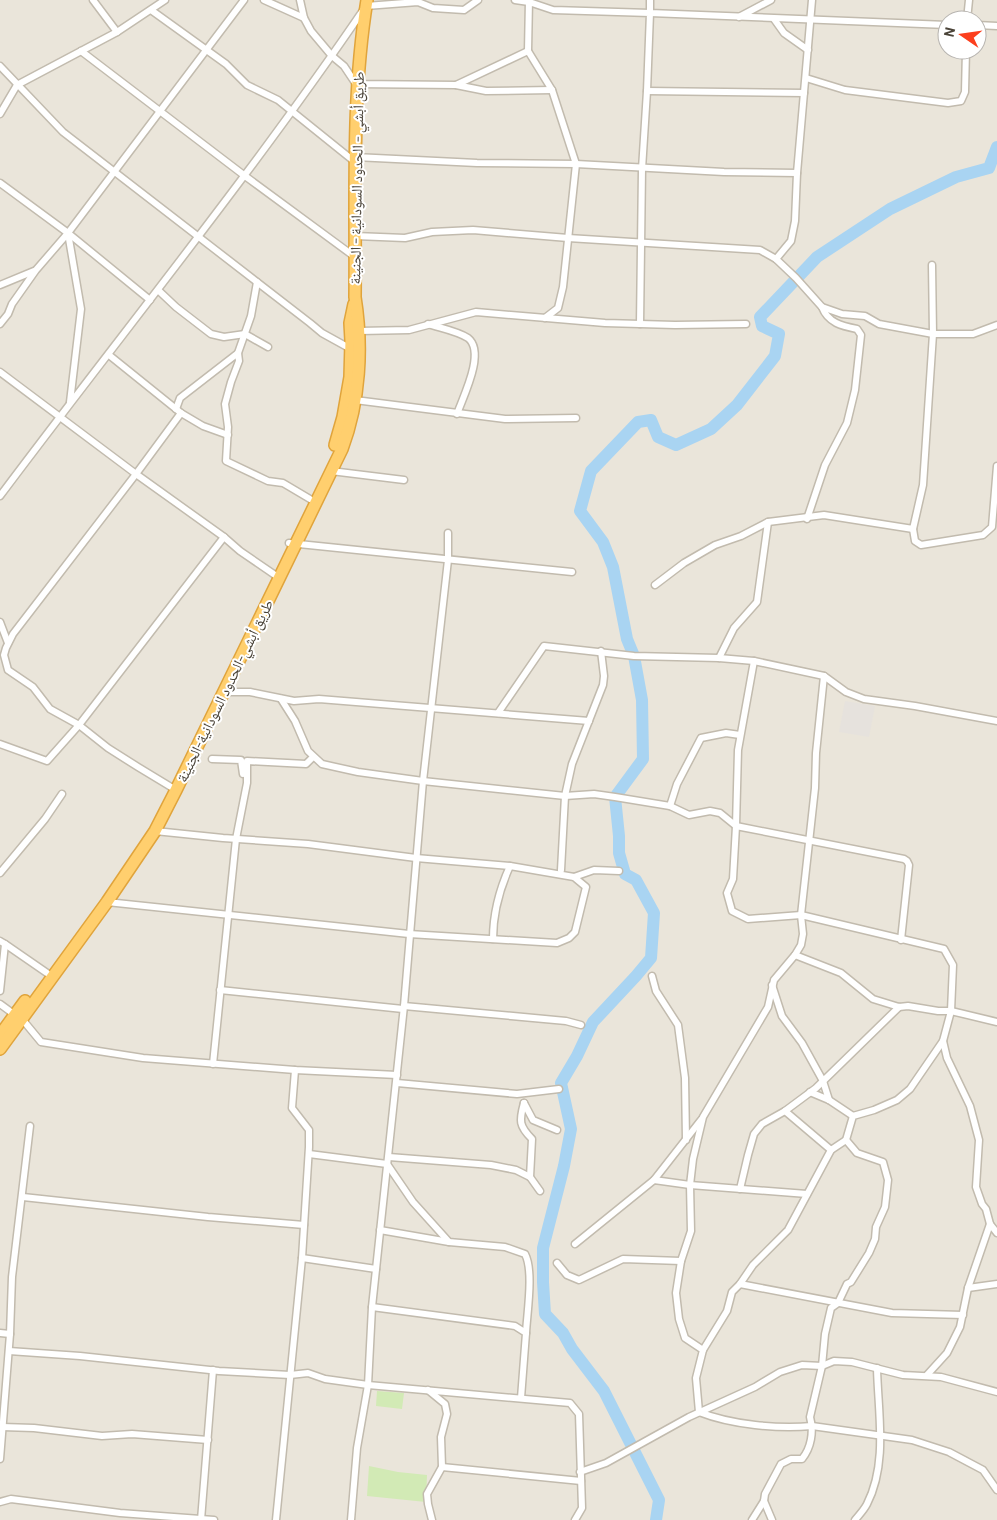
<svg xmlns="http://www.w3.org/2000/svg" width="997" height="1520" font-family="Barlow,'Noto Naskh Arabic',sans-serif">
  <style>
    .residential { fill: #eae5da; fill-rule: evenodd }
    .industrial { fill: #e6e2dd }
    .green { fill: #d2eab5 }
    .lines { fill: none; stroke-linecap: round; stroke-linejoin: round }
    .river { stroke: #a9d4f2; stroke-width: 12 }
    .street-casing { stroke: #c2bbae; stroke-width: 9 }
    .highway-casing { stroke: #e0a43c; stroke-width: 14 }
    .street { stroke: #fff; stroke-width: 6 }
    .highway { stroke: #ffcf6e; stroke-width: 11 }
    .labels { text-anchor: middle; stroke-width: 4; stroke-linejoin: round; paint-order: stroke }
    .street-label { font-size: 15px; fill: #4b4439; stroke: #fff }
  </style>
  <rect width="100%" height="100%" fill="#f6f3ec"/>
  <path class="residential" d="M0 0H997V1520H0ZM947 20H977V50H947Z"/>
  <polygon class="industrial" points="845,701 875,706 869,737 839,732"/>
  <g class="green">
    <polygon points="377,1391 404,1393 402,1409 376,1406"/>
    <polygon points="369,1466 398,1472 427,1475 426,1502 367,1496"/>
  </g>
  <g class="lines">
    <polyline class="river" points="656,1520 659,1500 604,1391 572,1349 563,1333 545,1314 543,1282 543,1248 564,1166 571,1129 561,1083 577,1056 593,1022 636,976 651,958 654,913 636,880 625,874 619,853 619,836 615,797 643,759 642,700 634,656 627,639 613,567 603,542 580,511 591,471 638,422 651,420 658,437 676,445 711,429 737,405 775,356 779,334 762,326 760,317 817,257 890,209 956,177 989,168 997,147"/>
    <defs>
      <g id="street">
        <polyline points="93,0 117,32"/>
        <polyline points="264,0 304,18"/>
        <polyline points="300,0 304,18 311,31 332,56 344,66 356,84 456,85 528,51"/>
        <polyline points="515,0 529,2 553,10 650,13 647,91 642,169 640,324"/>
        <polyline points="529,0 528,51 552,90 576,164 563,287 558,308 545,318"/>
        <polyline points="650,0 650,13 947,25"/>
        <polyline points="151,10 226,64 247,85 278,100 355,162"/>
        <polyline points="739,17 771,0"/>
        <polyline points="774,19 784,33 808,50"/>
        <polyline points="967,20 969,0"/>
        <polyline points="977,25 997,26"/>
        <polyline points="81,51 245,176 355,257"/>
        <polyline points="0,66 63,132 310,323 322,333 351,349"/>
        <polyline points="806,78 845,90 948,103 961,101 965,92 966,50"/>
        <polyline points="456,85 486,91 552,90"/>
        <polyline points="647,91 804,93"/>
        <polyline points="0,114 17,85 117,32 165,0"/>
        <polyline points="355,157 477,163 576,164 724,172 797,173 812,0"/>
        <polyline points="0,183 68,233 150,300"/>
        <polyline points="68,233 81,309 70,402"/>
        <polyline points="355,236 405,238 432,232 473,230 568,238 760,250 776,259 796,278 822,307 842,314 865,316 879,324 933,334 973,334 997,325"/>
        <polyline points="776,259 791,241 795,221 797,173"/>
        <polyline points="257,282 251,316 238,353 239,361 231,382 225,404 228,427 226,461 268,481 283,483 310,499"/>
        <polyline points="0,285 34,271"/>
        <polyline points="158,290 176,307 211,334 224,337 245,334 268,347"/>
        <polyline points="0,324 8,314 12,304 36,270 68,233 244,0"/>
        <path d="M428 324C440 328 457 331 468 338 486 352 463 397 457 414"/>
        <polyline points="359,331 409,330 476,312 605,323 675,325 746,324"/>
        <polyline points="109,355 181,413 203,426 228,435"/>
        <polyline points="0,372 136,474 13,634 6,648 4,655 8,670 33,687 50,709 79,725 108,748 138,767 176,790"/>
        <polyline points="355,400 505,419 576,418"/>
        <polyline points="176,409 180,398 238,353"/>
        <polyline points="181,413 136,474 224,537 240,551 275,575"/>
        <polyline points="331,471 404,480"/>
        <path d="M0 496C122 333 251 175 366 6L418 2 433 8 464 10 478 0"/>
        <path d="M807 519 825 465 847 423 855 390 861 335 857 329C842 326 828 323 822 307"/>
        <polyline points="913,529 915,541 921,545 983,535 992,527 997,466"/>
        <polyline points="289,543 572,572"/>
        <polyline points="655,585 684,563 715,545 741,536 768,522 824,515 913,529 923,485 933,334 932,265"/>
        <polyline points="0,622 8,643"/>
        <polyline points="719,658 734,628 757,602 768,522"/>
        <path d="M824 676 816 753 815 788 801 915 803 934 801 945 795 955 774 980 768 1007 703 1117 693 1159 690 1185 691 1231 681 1261 676 1293 679 1319 685 1338 703 1350 696 1378 699 1412C732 1425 778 1429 812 1426L912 1440 949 1452 983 1470 997 1490"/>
        <polyline points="224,692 250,692 294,701 319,699 589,721"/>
        <polyline points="281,699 295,721 308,751 322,764 358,772 423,781 565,796 594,794 615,797 670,806 689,815 710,811 720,813 736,826 904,859 907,861 909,865 901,940"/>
        <polyline points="498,713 544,646 634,656 719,658 754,661 824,676 846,692 864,699 915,706 997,721"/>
        <polyline points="0,744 47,761 79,725 224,537"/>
        <polyline points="212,759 241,760 243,774"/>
        <polyline points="670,806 677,784 701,738 726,733 740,735"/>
        <polyline points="561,870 565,796 572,764 603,685 604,676 601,651"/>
        <polyline points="0,873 45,819 62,794"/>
        <polyline points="574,877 594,870 619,871"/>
        <polyline points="107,902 409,934 557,943 569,938 575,932 586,887 574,877 510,866 416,858 308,844 223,838 155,831"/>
        <path d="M493 939C493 915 500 888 510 866"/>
        <polyline points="0,941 5,944 0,991"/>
        <polyline points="5,944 47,973"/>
        <polyline points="795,955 841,973 873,999 899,1007 908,1006 938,1011 951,1011 997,1022"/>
        <polyline points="652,976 656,991 678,1025 685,1078 686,1140"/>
        <polyline points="772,985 782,1016 802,1043 823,1081 829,1100"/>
        <polyline points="220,990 403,1009"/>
        <polyline points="0,1004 15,1015"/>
        <polyline points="404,1006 566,1021 581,1025"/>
        <polyline points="22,1019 41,1042 143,1058 295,1070 397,1075"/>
        <polyline points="943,1041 947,1058 970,1106 979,1140 976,1187 982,1204 986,1209 990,1224 997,1233"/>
        <polyline points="213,1064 236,839 247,783 247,761 306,764 313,757"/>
        <polyline points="397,1083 517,1094 559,1089"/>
        <polyline points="810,1092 829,1100 853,1116"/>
        <path d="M524 1103C519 1121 519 1126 532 1139L530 1177 540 1191"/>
        <polyline points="524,1103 533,1120 557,1130"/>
        <polyline points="785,1111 831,1150"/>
        <path d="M309 1154 387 1164 413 1202 449 1242 505 1247 525 1254C534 1271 527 1313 526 1333"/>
        <polyline points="389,1157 491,1165 516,1170 530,1177"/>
        <polyline points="654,1180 701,1120"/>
        <polyline points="740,1189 748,1155 754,1134 762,1124 785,1111 816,1088 899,1007"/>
        <polyline points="23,1197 208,1217 304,1225"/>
        <polyline points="380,1230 449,1242"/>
        <polyline points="575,1244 654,1180 690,1185 807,1194"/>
        <polyline points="302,1258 376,1269"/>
        <polyline points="557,1263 567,1275 579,1280 623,1259 681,1261"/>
        <polyline points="740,1284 892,1313 963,1315"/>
        <polyline points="968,1288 997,1284"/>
        <polyline points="372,1307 515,1326 526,1333 521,1398"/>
        <polyline points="0,1333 10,1334"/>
        <polyline points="703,1350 727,1311 732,1292 740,1284 753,1265 788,1230 831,1150 846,1140 853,1116 874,1110 897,1100 910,1089 943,1041 951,1011 953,965 944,949 801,915 748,919 732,911 727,893 733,879 736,826 738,750 754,661"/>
        <polyline points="9,1351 80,1356 219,1371 290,1375 308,1373 325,1379 368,1385 570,1403 579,1414 582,1508 575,1520"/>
        <polyline points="927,1375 947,1353 960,1327 968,1288 990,1224"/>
        <polyline points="428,1390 445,1404 447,1414 441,1437 442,1467 427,1494 428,1504 432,1520"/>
        <polyline points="2,1427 34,1428 102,1436 132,1434 208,1440"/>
        <polyline points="0,1459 10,1334 12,1277 30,1126"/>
        <polyline points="442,1467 581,1481"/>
        <polyline points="580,1472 606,1463 689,1417 755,1387 780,1372 802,1365 822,1366 834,1361 852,1362 903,1375 941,1377 997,1392"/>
        <polyline points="764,1501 772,1520"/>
        <polyline points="0,1502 11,1499 120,1513 214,1520"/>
        <polyline points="201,1520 213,1370"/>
        <polyline points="276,1520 302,1258 309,1147 309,1130 292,1108 295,1070"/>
        <polyline points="351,1520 357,1448 368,1385 372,1307 404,1006 423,781 448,560 448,533"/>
        <path d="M752 1520 764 1501 765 1494 781 1464 791 1459H802C811 1448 814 1432 810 1417L822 1366 825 1334 831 1308 838 1303 847 1284 851 1282 869 1253 875 1239 876 1227 885 1207 888 1180 883 1162 857 1153 846 1140"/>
        <path d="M855 1520C859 1515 864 1510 867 1504 888 1463 878 1413 877 1368"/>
      </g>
      <g id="highway">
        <polyline points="335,445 343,417 350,377 351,341 350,323 354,304"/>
        <polyline points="0,1035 25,1001"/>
        <path d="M0 1049 107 902 155 831 176 790 342 449C360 401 363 347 355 297 356 198 351 98 367 0"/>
      </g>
    </defs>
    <use href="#street" class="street-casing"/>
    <use href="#highway" class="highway-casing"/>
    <use href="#street" class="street"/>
    <use href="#highway" class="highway"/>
  </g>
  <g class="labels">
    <g class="street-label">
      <text transform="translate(357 178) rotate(-89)" y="5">طريق أبشي - الحدود السودانية - الجنينة</text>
      <text transform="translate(225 691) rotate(-64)" y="5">طريق أبشي-الحدود السودانية-الجنينة</text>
    </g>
  </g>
  <g transform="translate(962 35) rotate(283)"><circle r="24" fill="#ffffff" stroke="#b7b4b0"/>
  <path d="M0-4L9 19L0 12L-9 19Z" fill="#fc3f1d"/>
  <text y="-8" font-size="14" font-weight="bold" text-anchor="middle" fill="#4b4439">N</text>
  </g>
</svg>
